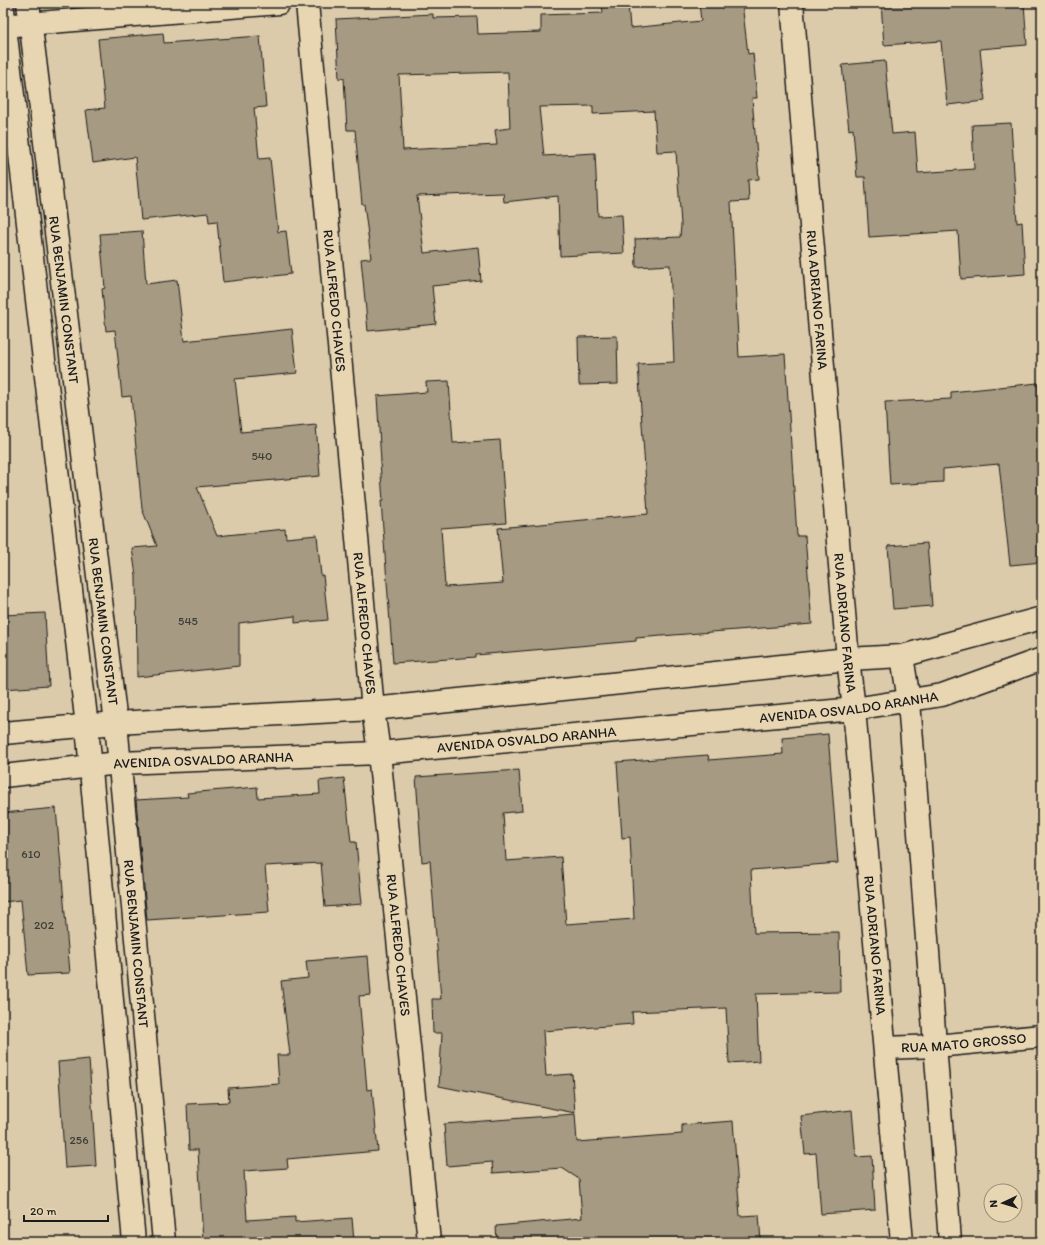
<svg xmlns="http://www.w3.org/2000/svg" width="1045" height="1245" font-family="Itim,sans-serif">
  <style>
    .building { fill: #a69a82; stroke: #1c1c1c; fill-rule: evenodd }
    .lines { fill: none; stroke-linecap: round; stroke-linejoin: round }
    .street-casing { stroke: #1c1c1c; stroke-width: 25 }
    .secondary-casing { stroke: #1c1c1c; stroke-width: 25 }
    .street { stroke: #e8d6b3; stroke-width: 22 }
    .secondary { stroke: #e8d6b3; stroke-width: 22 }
    .labels { text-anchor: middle; stroke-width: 3; stroke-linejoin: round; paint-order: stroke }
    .number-label { font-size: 12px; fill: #3e3c36 }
    .street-label { font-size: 14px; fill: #1c1c1c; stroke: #e8d6b3 }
  </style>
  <rect width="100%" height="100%" fill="#dccbaa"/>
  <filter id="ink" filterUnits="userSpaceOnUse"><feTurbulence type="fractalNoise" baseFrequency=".025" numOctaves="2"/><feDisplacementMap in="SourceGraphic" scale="8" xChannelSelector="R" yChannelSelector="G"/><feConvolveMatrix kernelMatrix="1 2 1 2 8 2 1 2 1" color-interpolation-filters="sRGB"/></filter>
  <g filter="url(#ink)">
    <g class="building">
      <path d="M602 3H628L630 28 701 21 699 3H742L748 54 753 53 757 98H752L759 179 748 180 749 201 731 202 739 357 785 354 797 536H805L812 624 636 638V641L476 655V657L393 663 381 501H383L380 462H381L377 396 427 392 426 382 449 381 453 443 500 440 506 523 441 528 445 587 503 583 498 528 648 514 638 364 674 362 670 265 636 267 635 239 680 237 681 225 676 151 657 152 654 111 593 114V106L539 107 544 156 595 153 598 216 622 215 624 253 560 256 558 196 504 202 503 193 417 196 424 253 478 247 481 281 432 286 436 324 368 331 361 259 371 258 364 204H362L355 130H347L344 78 339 79 336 19 433 14V18L477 17 478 34 541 32V15L603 13ZM508 72 510 128 495 130 497 145 403 150 399 75Z"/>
      <polygon points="881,3 1024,3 1027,45 980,49 985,101 947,105 941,41 884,45"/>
      <polygon points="163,33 164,43 260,36 266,107 254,108 259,159 270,158 278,232 286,231 291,274 223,282 217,221 209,222 208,213 141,220 135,157 93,163 86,110 105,108 98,39"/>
      <polygon points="885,61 892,134 915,132 918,173 974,169 972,125 1011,123 1017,223 1022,222 1025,274 961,279 958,231 869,237 865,177 857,177 853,129 849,130 842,65"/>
      <polygon points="142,231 146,284 177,280 184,341 292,329 297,373 235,379 241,432 316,425 320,476 197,487 217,536 285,529 286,538 317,535 321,576 323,575 328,620 295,623 295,616 239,623 239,666 137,677 136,576 132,548 157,546 142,509 131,396 122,397 115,330 106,331 102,289 105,288 100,234"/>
      <polygon points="617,336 618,384 579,385 578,337"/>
      <polygon points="1038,383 1042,422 1042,562 1010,565 999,464 943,469 943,482 890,485 885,402 951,399 951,392"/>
      <polygon points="927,543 932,606 893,609 888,546"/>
      <polygon points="45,613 49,686 3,689 3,615"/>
      <polygon points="828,734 838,863 751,870 754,933 839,932 840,992 756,994 759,1061 729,1063 726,1008 632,1012 633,1024 543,1031 546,1076 572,1074 575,1113 439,1086 442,1033 433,1033 432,999 441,999 430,861 422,862 416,777 519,770 522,811 503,813 506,861 561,857 566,924 634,919 630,837 622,838 617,762 708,755 709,760 783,754 782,738"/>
      <polygon points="344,778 351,842 356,842 362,904 325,907 321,863 265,866 269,912 147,920 136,800 188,797 187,793 257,787 258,798 320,794 319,781"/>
      <polygon points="56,808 70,973 28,975 21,900 3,902 3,813"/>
      <polygon points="368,956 371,995 359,996 367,1090 372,1089 378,1151 287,1159 288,1168 244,1171 247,1220 295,1217 295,1222 352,1218 354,1242 203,1242 198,1150 189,1150 187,1104 229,1102 228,1088 279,1084 277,1055 290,1055 281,981 308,978 306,961"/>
      <polygon points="89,1059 96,1166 65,1168 58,1062"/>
      <polygon points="852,1110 856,1157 872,1156 875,1210 821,1214 816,1153 805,1154 801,1116"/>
      <polygon points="575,1114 577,1142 682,1134 682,1125 733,1121 740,1216 759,1215 761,1242 497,1242 496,1226 582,1218 579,1179 562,1168 493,1173 492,1162 447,1166 444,1124"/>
    </g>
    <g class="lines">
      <defs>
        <g id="street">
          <path id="s1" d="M28 3 116 723 164 1242"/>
          <path id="s2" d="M792 3 848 659 854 709 902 1242"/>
          <polyline points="3,10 87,726 134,1242"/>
          <polyline points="902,656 909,701 950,1242"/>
          <path id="s3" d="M379 753 429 1242"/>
          <path id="s4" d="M885 1048 936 1046 1042 1036"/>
        </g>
        <g id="secondary">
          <path id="s5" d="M307 3 373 709 379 753"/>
          <polyline points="3,26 279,3"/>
          <polyline points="3,733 116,723 373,709 848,659 902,656 1042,618"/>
          <path id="s6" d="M3 776 119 763 379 753 854 709 942 695 1042 659"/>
        </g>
      </defs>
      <use href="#street" class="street-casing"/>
      <use href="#secondary" class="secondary-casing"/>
      <use href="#street" class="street"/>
      <use href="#secondary" class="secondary"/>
    </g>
  </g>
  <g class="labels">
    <g class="number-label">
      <text x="262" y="460">540</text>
      <text x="188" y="625">545</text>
      <text x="31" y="858">610</text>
      <text x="44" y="929">202</text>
      <text x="79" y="1144">256</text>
    </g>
    <g class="street-label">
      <text dy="5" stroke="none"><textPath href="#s1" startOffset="299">RUA BENJAMIN CONSTANT</textPath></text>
      <text dy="5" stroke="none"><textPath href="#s5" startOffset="299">RUA ALFREDO CHAVES</textPath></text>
      <text dy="5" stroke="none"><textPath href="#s2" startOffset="298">RUA ADRIANO FARINA</textPath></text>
      <text dy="5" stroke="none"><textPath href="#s1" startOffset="623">RUA BENJAMIN CONSTANT</textPath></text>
      <text dy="5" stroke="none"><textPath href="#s5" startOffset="623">RUA ALFREDO CHAVES</textPath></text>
      <text dy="5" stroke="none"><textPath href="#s2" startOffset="622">RUA ADRIANO FARINA</textPath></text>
      <text dy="5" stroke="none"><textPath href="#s6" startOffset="849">AVENIDA OSVALDO ARANHA</textPath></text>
      <text dy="5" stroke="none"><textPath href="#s6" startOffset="525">AVENIDA OSVALDO ARANHA</textPath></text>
      <text dy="5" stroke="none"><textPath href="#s6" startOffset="201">AVENIDA OSVALDO ARANHA</textPath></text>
      <text dy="5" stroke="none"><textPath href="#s1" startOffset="947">RUA BENJAMIN CONSTANT</textPath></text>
      <text dy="5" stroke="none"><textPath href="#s3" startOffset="193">RUA ALFREDO CHAVES</textPath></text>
      <text dy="5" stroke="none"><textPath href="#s2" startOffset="946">RUA ADRIANO FARINA</textPath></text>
      <text dy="5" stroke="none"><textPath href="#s4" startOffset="79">RUA MATO GROSSO</textPath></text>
    </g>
  </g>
  <rect width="1045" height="1245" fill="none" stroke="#e8d6b3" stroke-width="16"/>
  <rect x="8" y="8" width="1029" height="1229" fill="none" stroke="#1c1c1c" stroke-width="1.5" filter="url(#ink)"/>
  <g transform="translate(1003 1203) rotate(266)"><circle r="19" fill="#e8d6b3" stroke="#968c77"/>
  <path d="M0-3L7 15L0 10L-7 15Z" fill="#1c1c1c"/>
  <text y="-6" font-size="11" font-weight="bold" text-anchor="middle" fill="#1c1c1c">N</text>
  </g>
  <path d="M24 1215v6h84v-6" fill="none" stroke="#1c1c1c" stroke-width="2"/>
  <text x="30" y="1215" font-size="12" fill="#1c1c1c" stroke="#e8d6b3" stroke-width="3" paint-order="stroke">20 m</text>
</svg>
